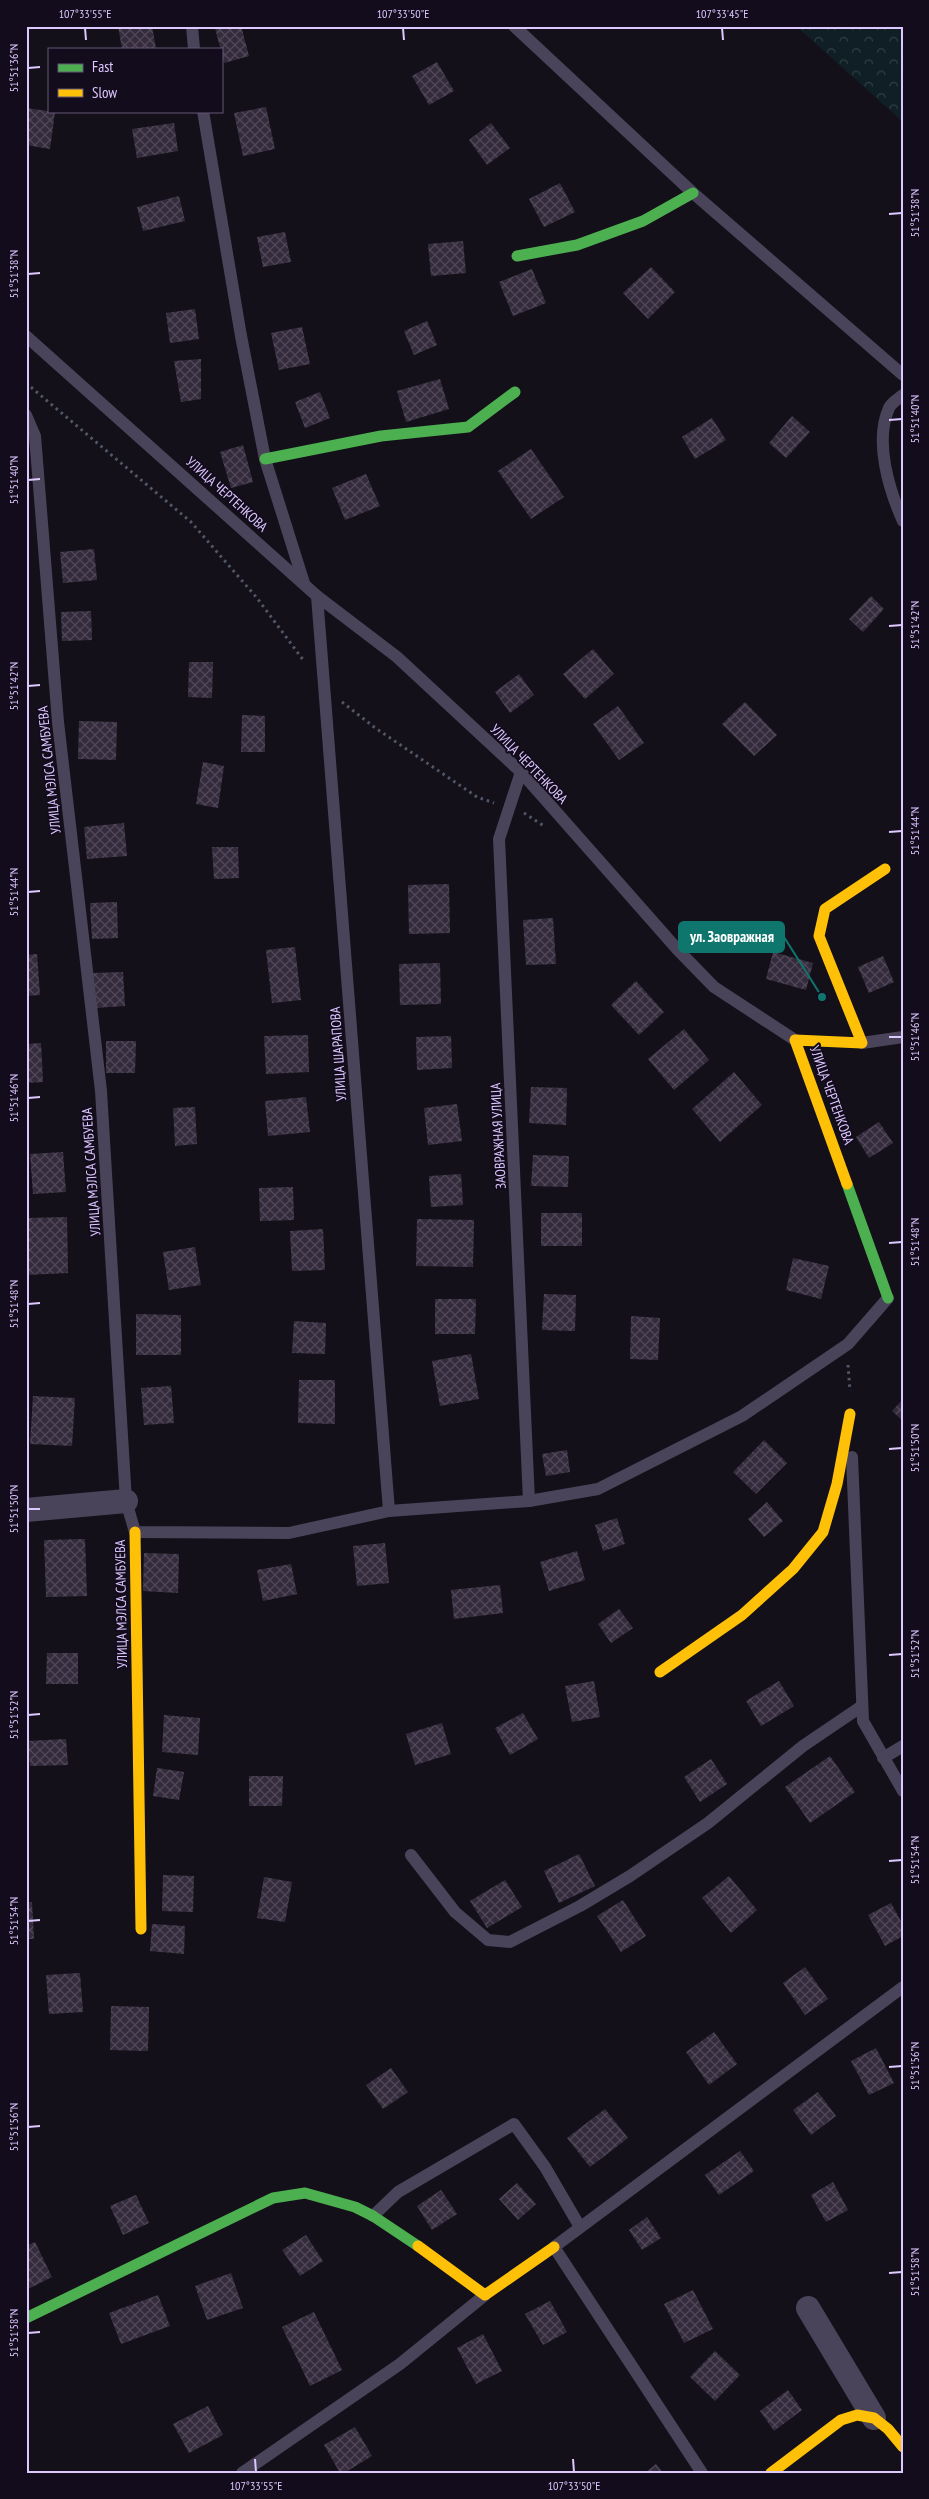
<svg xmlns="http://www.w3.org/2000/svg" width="929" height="2499" font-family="'PT Sans Narrow',sans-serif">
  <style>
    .forest { fill: url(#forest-crowns) }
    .building { fill: url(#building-cross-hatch) }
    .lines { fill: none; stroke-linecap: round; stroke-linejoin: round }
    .path { stroke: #505768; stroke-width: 3; stroke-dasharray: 2.5 4; stroke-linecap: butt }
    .lane { stroke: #4a445a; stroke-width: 12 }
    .street { stroke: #4a445a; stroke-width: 24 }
    .fast { stroke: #4caf50; stroke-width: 11 }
    .slow { stroke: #ffc107; stroke-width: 11 }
    .ticks { fill: none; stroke: #ddc8ff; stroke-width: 2 }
    .labels { text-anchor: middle; stroke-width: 4; stroke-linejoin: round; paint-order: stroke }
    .street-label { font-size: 14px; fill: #ddc8ff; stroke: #130c1d }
    .leader { fill: none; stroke: #0f766e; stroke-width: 2 }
    .callout-dot { fill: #0f766e; stroke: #130c1d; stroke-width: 2 }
    .callout { fill: #0f766e; stroke: #0f766e; stroke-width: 2 }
    .callout-label { font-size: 15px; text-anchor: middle; font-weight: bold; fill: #fff }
    .neatline { fill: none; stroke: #ddc8ff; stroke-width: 2 }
    .ticks-label { font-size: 12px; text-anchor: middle; fill: #ddc8ff }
  </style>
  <defs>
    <pattern id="forest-crowns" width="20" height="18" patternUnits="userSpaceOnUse" patternTransform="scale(1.25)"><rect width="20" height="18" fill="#101f25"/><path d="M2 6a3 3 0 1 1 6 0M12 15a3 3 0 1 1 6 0" fill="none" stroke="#323e46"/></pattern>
    <pattern id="building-cross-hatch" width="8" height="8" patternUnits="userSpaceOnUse" patternTransform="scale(1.25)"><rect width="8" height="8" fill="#342c3d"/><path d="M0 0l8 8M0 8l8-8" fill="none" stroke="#51495a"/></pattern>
  </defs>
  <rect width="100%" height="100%" fill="#141019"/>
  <polygon class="forest" points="796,26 903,26 903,122"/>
  <g class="building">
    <polygon points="118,26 152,26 156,49 122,49"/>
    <polygon points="222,26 241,26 249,56 224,63 215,28"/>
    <polygon points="437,62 454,91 429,105 412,76"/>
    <polygon points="266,107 275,149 243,156 234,113"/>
    <polygon points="26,108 55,112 50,149 26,145"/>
    <polygon points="174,123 178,151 137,158 132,129"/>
    <polygon points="491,123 510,148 487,165 469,140"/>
    <polygon points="560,183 575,212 544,227 529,199"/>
    <polygon points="179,196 185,221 143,231 137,207"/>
    <polygon points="285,232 291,262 263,267 257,237"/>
    <polygon points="463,241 466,273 431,276 428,244"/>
    <polygon points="651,267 675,292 648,319 623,293"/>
    <polygon points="532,269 546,303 513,316 499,282"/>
    <polygon points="195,309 199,339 170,343 166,313"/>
    <polygon points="427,321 437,345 414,355 404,331"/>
    <polygon points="302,327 310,364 279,370 271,333"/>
    <polygon points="201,359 201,399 181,402 174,361"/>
    <polygon points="440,379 449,409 406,422 397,391"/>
    <polygon points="320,392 330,418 305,428 295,402"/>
    <polygon points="792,416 810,432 786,458 769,443"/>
    <polygon points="712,418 726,440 695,459 682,437"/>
    <polygon points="243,445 253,482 231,488 220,452"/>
    <polygon points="531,449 564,497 531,519 498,471"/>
    <polygon points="366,474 380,506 345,520 332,488"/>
    <polygon points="94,549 97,580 63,583 60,552"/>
    <polygon points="871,596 884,609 863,632 849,619"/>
    <polygon points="91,611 92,640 62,641 61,612"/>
    <polygon points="593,649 614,674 585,699 563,674"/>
    <polygon points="189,662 213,662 212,698 188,697"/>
    <polygon points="519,674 534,695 510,713 495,692"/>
    <polygon points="745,702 777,735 754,756 722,724"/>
    <polygon points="618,706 644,743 619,760 593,724"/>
    <polygon points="242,715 265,716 265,752 241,752"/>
    <polygon points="79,721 117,722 116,760 78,759"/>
    <polygon points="203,762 224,766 218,808 196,804"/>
    <polygon points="124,823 127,856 87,859 84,827"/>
    <polygon points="212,847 238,847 239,878 214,879"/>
    <polygon points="449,884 450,933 409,934 408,885"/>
    <polygon points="117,902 118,938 92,939 90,903"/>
    <polygon points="553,918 556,964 526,965 523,920"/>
    <polygon points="295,947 301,1000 272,1003 266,950"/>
    <polygon points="773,952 813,963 806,990 766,979"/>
    <polygon points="37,954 40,995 26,996 26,955"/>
    <polygon points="883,956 894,982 869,993 858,967"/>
    <polygon points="440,963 441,1004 400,1005 399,964"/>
    <polygon points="123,972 125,1006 95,1008 93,973"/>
    <polygon points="636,981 664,1012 639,1035 611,1005"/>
    <polygon points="684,1029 709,1060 674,1090 648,1059"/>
    <polygon points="308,1035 309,1072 266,1074 264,1036"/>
    <polygon points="451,1036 452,1068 417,1070 416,1037"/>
    <polygon points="106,1041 136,1041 135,1073 106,1073"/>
    <polygon points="41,1043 43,1082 26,1083 26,1044"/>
    <polygon points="734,1072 762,1105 720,1142 692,1109"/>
    <polygon points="531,1087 567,1088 566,1125 529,1123"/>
    <polygon points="306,1097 310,1132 268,1136 265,1101"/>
    <polygon points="457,1104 462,1141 428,1145 424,1108"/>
    <polygon points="195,1107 197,1144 175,1146 173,1108"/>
    <polygon points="879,1122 893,1143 869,1158 856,1137"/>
    <polygon points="63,1152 66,1192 33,1194 30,1154"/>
    <polygon points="533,1155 569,1156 568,1187 531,1186"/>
    <polygon points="461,1174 463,1205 431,1207 429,1176"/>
    <polygon points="293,1187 294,1220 260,1221 259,1188"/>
    <rect x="541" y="1213" width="41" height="33"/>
    <polygon points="67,1217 68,1273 26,1275 26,1218"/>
    <polygon points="417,1219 474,1220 473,1267 416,1266"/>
    <polygon points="323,1229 325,1270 292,1271 290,1231"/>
    <polygon points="195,1247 201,1285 169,1290 163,1252"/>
    <polygon points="793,1258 829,1266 821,1299 786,1290"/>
    <polygon points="544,1294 576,1295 575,1331 542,1330"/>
    <polygon points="435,1299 476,1299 475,1334 435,1334"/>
    <polygon points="136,1314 181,1315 181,1355 136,1355"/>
    <polygon points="631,1316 660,1318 658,1360 630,1359"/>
    <polygon points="294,1321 326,1323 325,1354 292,1353"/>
    <polygon points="471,1354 479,1399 440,1406 432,1361"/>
    <polygon points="299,1380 335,1380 335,1424 298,1423"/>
    <polygon points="171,1386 174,1423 144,1425 141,1388"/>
    <polygon points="33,1396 75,1398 72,1446 30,1444"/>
    <polygon points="903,1399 903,1421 892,1411"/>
    <polygon points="764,1440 787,1463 756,1494 733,1472"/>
    <polygon points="567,1450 570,1472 546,1476 542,1454"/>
    <polygon points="767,1502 783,1521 764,1537 748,1519"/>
    <polygon points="617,1518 625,1544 603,1551 595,1525"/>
    <polygon points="85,1539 87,1596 46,1597 44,1540"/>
    <polygon points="385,1543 389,1583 357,1586 353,1546"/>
    <polygon points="577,1551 585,1580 549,1591 540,1562"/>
    <polygon points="144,1553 179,1554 178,1593 143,1591"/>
    <polygon points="291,1564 297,1594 263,1601 257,1570"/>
    <polygon points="500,1585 503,1613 454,1619 451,1590"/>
    <polygon points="619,1609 633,1628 611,1643 598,1624"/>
    <polygon points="47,1653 78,1653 78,1684 46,1684"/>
    <polygon points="594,1681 600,1717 572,1722 565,1686"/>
    <polygon points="779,1681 794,1706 761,1726 746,1701"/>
    <polygon points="523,1713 538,1739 510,1755 495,1728"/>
    <polygon points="164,1715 200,1718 198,1755 162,1752"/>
    <polygon points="442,1723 451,1754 415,1765 406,1734"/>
    <polygon points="66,1739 68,1765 30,1766 28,1741"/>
    <polygon points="830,1756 855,1792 810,1823 785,1787"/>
    <polygon points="711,1759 727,1784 700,1802 684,1777"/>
    <polygon points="157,1768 184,1772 179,1800 153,1796"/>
    <polygon points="249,1776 283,1776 282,1806 249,1806"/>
    <polygon points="579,1854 595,1886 559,1903 544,1871"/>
    <polygon points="163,1875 194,1876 193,1912 162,1911"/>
    <polygon points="729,1876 757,1910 731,1933 702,1898"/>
    <polygon points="264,1877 292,1882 285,1922 257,1918"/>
    <polygon points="505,1880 522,1907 487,1928 470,1901"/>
    <polygon points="623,1900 646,1936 621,1952 597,1916"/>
    <polygon points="26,1902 32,1902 34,1939 26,1939"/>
    <polygon points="891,1903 903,1925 903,1936 885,1946 868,1915"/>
    <polygon points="152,1924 185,1926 184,1954 150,1951"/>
    <polygon points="805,1967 828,1999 805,2015 783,1983"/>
    <polygon points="80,1973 83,2012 49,2014 46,1975"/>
    <polygon points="111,2006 149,2007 148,2051 110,2050"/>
    <polygon points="714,2032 737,2064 709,2085 686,2052"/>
    <polygon points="876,2048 894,2083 869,2095 851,2061"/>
    <polygon points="391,2068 408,2092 383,2109 366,2085"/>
    <polygon points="818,2092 836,2116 811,2135 793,2110"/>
    <polygon points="605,2109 628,2138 590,2167 567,2138"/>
    <polygon points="740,2151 754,2171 719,2195 705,2175"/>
    <polygon points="833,2182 848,2210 826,2222 811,2195"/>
    <polygon points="517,2183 536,2204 518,2220 499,2199"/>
    <polygon points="441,2190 457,2214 432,2230 417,2206"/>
    <polygon points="136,2195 149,2223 123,2235 110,2206"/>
    <polygon points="647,2217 661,2238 642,2250 629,2230"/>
    <polygon points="306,2235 323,2261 300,2276 282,2250"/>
    <polygon points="35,2242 52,2277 26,2290 26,2246"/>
    <polygon points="231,2273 243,2308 207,2320 195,2286"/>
    <polygon points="693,2290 713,2329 684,2343 664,2304"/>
    <polygon points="158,2295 170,2326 121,2344 109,2313"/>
    <polygon points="550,2301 567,2332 543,2345 525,2314"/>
    <polygon points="314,2312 342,2370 310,2386 282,2327"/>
    <polygon points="483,2334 502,2371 476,2384 457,2348"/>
    <polygon points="715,2351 740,2375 715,2401 690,2377"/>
    <polygon points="788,2390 802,2410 774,2431 760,2411"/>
    <polygon points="208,2406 223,2435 189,2453 173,2424"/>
    <polygon points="355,2427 372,2456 344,2473 340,2473 324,2445"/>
    <polygon points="656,2464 663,2473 645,2473"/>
  </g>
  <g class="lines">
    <g class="path">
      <polyline points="26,383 191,522 257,598 304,661"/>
      <polyline points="342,702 374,727 477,797 494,803"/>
      <polyline points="524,813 544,826"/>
      <polyline points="848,1365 850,1391"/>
    </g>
    <g class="lane">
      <polyline points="192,26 194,49"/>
      <polyline points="514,26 693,193 903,375"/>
      <polyline points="203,111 241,336 265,459 304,583"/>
      <polyline points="26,336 317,596 397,657 521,772 677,949 714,987 795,1040"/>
      <path d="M903 395C898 399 891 403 889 408 874 441 889 490 903 521"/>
      <polyline points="26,415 35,436 58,722 101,1091 126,1501 135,1532 289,1533 389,1511 529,1501 598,1489 742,1416 848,1344 888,1298"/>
      <polyline points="317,596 389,1511"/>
      <polyline points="521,772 499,839 529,1501"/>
      <polyline points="862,1043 903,1037"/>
      <polyline points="852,1457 863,1721 903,1791"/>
      <polyline points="883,1758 903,1746"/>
      <polyline points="411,1855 455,1912 488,1940 510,1942 580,1906 630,1876 708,1823 803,1746 862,1706"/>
      <polyline points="373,2216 398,2192 514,2124 545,2167 580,2227"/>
      <polyline points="242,2473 400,2364 485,2295"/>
      <polyline points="702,2473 554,2247 903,1987"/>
    </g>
    <g class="street">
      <polyline points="26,1510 126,1501"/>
      <polyline points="808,2308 874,2418"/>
    </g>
    <g class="fast">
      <polyline points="517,256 577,245 643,221 693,193"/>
      <polyline points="265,459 381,436 468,427 515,392"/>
      <polyline points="847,1184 888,1298"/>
      <polyline points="26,2318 273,2198 305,2193 355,2207 373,2216 418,2246"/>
    </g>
    <g class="slow">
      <polyline points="847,1184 795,1040 862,1043 819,936 825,909 885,869"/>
      <polyline points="135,1532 141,1929"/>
      <polyline points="660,1672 742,1615 793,1569 823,1532 837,1484 850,1414"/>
      <polyline points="418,2246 485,2295 554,2247"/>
      <polyline points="771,2473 841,2420 857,2415 874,2418 888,2429 903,2447"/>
    </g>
  </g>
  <path class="ticks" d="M85 28 86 40M403 28 404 40M722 28 723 40M28 68 40 67M889 214 902 213M28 274 40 273M889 420 902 419M28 480 40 479M889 626 902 625M28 686 40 685M889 832 902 831M28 892 40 891M889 1037H902M28 1098 40 1097M889 1243 902 1242M28 1304 40 1303M889 1449 902 1448M28 1509H40M889 1655 902 1654M28 1715 40 1714M889 1861 902 1860M28 1921 40 1920M889 2067 902 2066M28 2127 40 2126M889 2273 902 2272M28 2333 40 2332M255 2459 256 2472M573 2459 574 2472"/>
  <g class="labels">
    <g class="street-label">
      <text transform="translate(227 494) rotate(42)" y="5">УЛИЦА ЧЕРТЕНКОВА</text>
      <text transform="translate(529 764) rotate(46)" y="5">УЛИЦА ЧЕРТЕНКОВА</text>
      <text transform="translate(49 770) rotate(-96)" y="5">УЛИЦА МЭЛСА САМБУЕВА</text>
      <text transform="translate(338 1054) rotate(-94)" y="5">УЛИЦА ШАРАПОВА</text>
      <text transform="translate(832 1095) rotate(70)" y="5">УЛИЦА ЧЕРТЕНКОВА</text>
      <text transform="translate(498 1136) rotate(-93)" y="5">ЗАОВРАЖНАЯ УЛИЦА</text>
      <text transform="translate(91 1172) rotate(-94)" y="5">УЛИЦА МЭЛСА САМБУЕВА</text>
      <text transform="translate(121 1604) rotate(-91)" y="5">УЛИЦА МЭЛСА САМБУЕВА</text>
    </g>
  </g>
  <path class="leader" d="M822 997L784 937"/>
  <circle class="callout-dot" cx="822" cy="997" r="5"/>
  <rect class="callout" x="679" y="922" width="105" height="30" rx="5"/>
  <g class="callout-label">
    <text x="732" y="942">ул. Заовражная</text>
  </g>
  <rect width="929" height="2499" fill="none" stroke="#130c1d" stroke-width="55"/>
  <rect x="48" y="48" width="175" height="65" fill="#130c1d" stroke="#645777"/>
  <rect x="58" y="64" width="25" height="8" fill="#4caf50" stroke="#645777"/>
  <text x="92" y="72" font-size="15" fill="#ddc8ff">Fast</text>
  <rect x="58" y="89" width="25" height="8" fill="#ffc107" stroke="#645777"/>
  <text x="92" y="98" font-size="15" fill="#ddc8ff">Slow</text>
  <rect x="28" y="28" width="874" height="2444" class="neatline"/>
  <g class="ticks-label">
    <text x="85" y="18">107°33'55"E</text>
    <text x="403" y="18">107°33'50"E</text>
    <text x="722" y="18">107°33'45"E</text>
    <text transform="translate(14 68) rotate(-90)" y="4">51°51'36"N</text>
    <text transform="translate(915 213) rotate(-90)" y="4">51°51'38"N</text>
    <text transform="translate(14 274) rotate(-90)" y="4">51°51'38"N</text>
    <text transform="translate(915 419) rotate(-90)" y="4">51°51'40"N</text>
    <text transform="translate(14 480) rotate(-90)" y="4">51°51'40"N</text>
    <text transform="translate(915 625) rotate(-90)" y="4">51°51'42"N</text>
    <text transform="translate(14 686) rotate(-90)" y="4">51°51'42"N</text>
    <text transform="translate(915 831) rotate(-90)" y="4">51°51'44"N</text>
    <text transform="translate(14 892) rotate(-90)" y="4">51°51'44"N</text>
    <text transform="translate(915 1037) rotate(-90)" y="4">51°51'46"N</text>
    <text transform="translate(14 1098) rotate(-90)" y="4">51°51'46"N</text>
    <text transform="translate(915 1242) rotate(-90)" y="4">51°51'48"N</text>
    <text transform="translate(14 1304) rotate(-90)" y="4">51°51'48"N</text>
    <text transform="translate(915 1448) rotate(-90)" y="4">51°51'50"N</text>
    <text transform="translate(14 1509) rotate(-90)" y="4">51°51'50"N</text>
    <text transform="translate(915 1654) rotate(-90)" y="4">51°51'52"N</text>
    <text transform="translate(14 1715) rotate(-90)" y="4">51°51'52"N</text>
    <text transform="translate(915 1860) rotate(-90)" y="4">51°51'54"N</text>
    <text transform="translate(14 1921) rotate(-90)" y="4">51°51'54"N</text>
    <text transform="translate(915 2066) rotate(-90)" y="4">51°51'56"N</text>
    <text transform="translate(14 2127) rotate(-90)" y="4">51°51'56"N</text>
    <text transform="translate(915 2272) rotate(-90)" y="4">51°51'58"N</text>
    <text transform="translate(14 2333) rotate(-90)" y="4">51°51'58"N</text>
    <text x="256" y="2490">107°33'55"E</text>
    <text x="574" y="2490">107°33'50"E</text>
  </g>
</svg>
